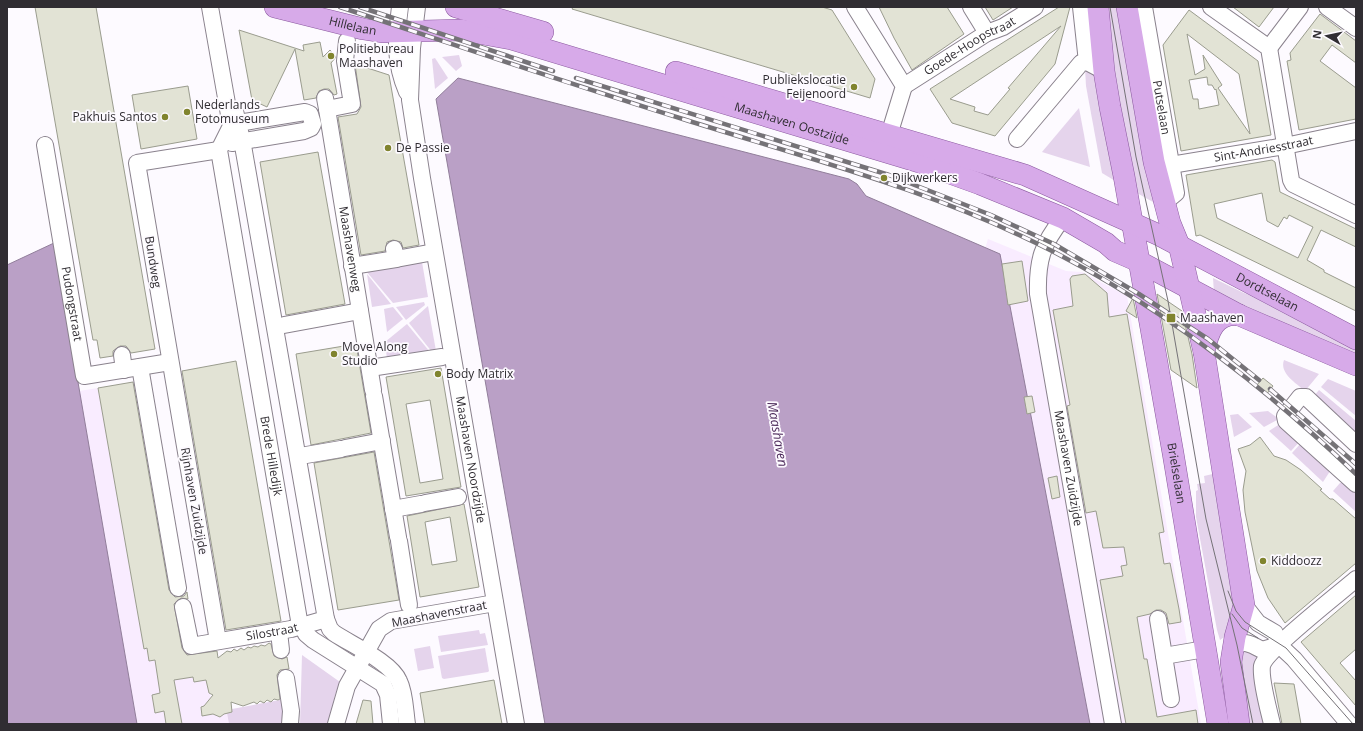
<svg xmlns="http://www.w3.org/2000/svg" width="1363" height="731" font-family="'Open Sans',sans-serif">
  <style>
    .built { fill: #f9ecff }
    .green { fill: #e5d4ec }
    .water { fill: #baa0c6; stroke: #917e9a }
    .building { fill: #e2e3d5; stroke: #9a9c8e; fill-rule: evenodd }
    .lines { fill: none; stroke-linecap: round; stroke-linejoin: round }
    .minor-casing { stroke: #8a828d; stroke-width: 18 }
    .major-casing { stroke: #8b5a9f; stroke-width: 22 }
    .minor { stroke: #fff; stroke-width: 16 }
    .major { stroke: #d7aae9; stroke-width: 21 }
    .tram { stroke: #757277; stroke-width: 1 }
    .rail-casing { stroke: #757277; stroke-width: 4.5 }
    .rail { stroke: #fdfaff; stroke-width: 3; stroke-dasharray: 9; stroke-linecap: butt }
    .poi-dot { fill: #80842e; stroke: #fdfaff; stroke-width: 1.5 }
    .labels { text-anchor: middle; stroke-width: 3.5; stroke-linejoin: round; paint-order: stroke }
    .street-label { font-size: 12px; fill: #302d32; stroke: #fdfaff }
    .poi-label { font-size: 12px; fill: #302d32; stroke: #fdfaff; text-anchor: start }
    .water-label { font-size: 13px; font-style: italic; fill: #4d2b5b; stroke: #fdfaff }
  </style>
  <rect width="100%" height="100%" fill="#fdfaff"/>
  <g class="built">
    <polygon points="988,239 1066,271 1082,272 1127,296 1201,724 1067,724 982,259"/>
    <polygon points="98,388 144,649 147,648 150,661 195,654 196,660 194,682 203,678 206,680 211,698 211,705 201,707 202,716 215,714 220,716 227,713 229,724 182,724 171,664 156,667 161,693 152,695 155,713 164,711 166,724 137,724 79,391"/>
  </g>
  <g class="green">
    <polygon points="1104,7 1123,7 1160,206 1137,193 1133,182"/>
    <polygon points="459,55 462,66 456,71 442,57"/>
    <polygon points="435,58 448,78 435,89 432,59"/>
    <polygon points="1085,68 1097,75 1117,182 1102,173 1086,86"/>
    <polygon points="1079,108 1090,167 1042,152"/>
    <polygon points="422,262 428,297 393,303 366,271"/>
    <polygon points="367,274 391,304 372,307"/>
    <polygon points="1213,278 1244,293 1271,302 1356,343 1356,359 1214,293"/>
    <polygon points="424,302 425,305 406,320 396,307"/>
    <polygon points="428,306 436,351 432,352 409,323"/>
    <polygon points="393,307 403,319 387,332 384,309"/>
    <polygon points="407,324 430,352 387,359 385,342"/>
    <path d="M1284 360 1319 374 1305 391C1296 383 1279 373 1284 360Z"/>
    <polygon points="1328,379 1356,391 1356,416 1321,387"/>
    <polygon points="1319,390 1356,421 1356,440 1314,396"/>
    <polygon points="1268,411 1279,419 1264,427 1249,413"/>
    <polygon points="1238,414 1252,427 1234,437 1230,415"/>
    <polygon points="1283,422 1301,440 1291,451 1269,431"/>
    <polygon points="1303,441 1332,468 1323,482 1292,453"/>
    <polygon points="1217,473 1238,596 1227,635 1220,640 1217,630 1196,517 1196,491 1198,490 1197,484 1205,483 1204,476"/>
    <polygon points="1340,483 1348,483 1356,491 1356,512 1333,491"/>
    <polygon points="479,630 480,634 485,633 488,645 441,652 438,636"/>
    <polygon points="430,646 434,668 418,671 414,649"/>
    <polygon points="485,648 489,671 488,672 444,679 442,678 438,656"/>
    <polygon points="1240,649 1262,653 1265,724 1244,724"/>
    <polygon points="302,655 340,682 335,695 329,724 300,724"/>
    <polygon points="285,699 281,724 229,724 227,713 232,712 232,709"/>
  </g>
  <g class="water">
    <polygon points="458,78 849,179 857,184 866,196 1000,254 1090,724 545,724 436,99"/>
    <polygon points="54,243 137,724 7,724 7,265"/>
  </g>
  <g class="building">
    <polygon points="35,7 96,7 155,349 131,353 126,346 120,346 113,351 113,356 100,358 97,340 93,340"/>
    <polygon points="573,7 822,7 832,10 875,79 870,98 572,9"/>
    <polygon points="879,7 947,7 964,34 912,70 894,38"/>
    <polygon points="985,7 1013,7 993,20"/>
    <path d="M1059 7H1070L1055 64 995 136 952 123 930 89ZM1061 26 1008 88 1010 89 988 115 974 111 975 107 950 99Z"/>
    <polygon points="1233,7 1274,7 1259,27"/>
    <path d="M1189 10 1258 61 1271 135 1181 151 1163 45ZM1187 34 1239 74 1250 134 1218 88 1222 85 1203 55 1205 69 1195 75ZM1207 77 1208 85H1212L1215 90 1216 89 1219 105 1199 109 1198 99H1193L1189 80Z"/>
    <polygon points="1320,14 1356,41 1356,63 1332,45 1320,61 1356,88 1356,119 1299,130 1287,61 1291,60 1290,53"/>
    <polygon points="239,30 304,51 303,45 320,42 323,57 330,50 336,57 331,63 337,94 334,95 329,89 324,89 319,91 316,98 304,100 295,49 267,107 252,100"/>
    <polygon points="355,64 389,75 419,245 403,248 401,242 393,240 387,242 385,251 361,255 338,117 357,114 361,107"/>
    <polygon points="188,86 197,139 141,149 132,95"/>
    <polygon points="318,152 345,304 286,315 260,162"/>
    <path d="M1272 160 1275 162 1280 192 1356 229V247L1321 230 1307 260 1324 270V272L1356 288V311L1200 235 1196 236 1186 175ZM1262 193 1267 221 1278 227 1284 217 1287 219 1289 215 1313 227 1298 258 1217 218 1214 204Z"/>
    <polygon points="1022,261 1028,301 1008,305 1002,264"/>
    <polygon points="1085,274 1107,293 1109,317 1127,314 1164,532 1159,533 1164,564 1170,563 1179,609 1181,622 1169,624 1166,613 1161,610 1156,610 1150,614 1137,617 1144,659 1147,659 1157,717 1196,710 1198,724 1126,724 1100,580 1123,576 1121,566 1127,565 1124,547 1103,548 1096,511 1086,513 1067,406 1070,405 1053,310 1073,306 1070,279 1072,276"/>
    <polygon points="1157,294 1182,311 1192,354 1197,388 1171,370"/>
    <polygon points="1133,298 1137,318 1126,311"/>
    <polygon points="356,344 371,433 311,445 296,354"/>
    <polygon points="236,361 281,621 226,630 182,371"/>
    <path d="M441 368 461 487 406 496 386 377ZM430 400 443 479 420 483 406 404Z"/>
    <polygon points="1263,378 1273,386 1266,395 1256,386"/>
    <polygon points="133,382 169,590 175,597 184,596 187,592 188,599 181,598 174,604 182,648 187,655 217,651 218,658 227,651 231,652 234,649 237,651 241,648 244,650 248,647 251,648 254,646 258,647 261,645 265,646 269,643 271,644 274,656 282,659 287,657 289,669 280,670 277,675 280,699 278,700 274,699 271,702 267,700 264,703 260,701 257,704 254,702 243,706 231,702 232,712 224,714 220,717 213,714 202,716 201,707 204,706 213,695 209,693 206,680 194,682 193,677 174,680 182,724 166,724 164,711 155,713 152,695 160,693 155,660 149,661 147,648 144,649 98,388"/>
    <polygon points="1032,396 1035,412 1027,414 1024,397"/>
    <polygon points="1260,437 1274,456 1286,460 1301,470 1322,489 1320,490 1330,499 1333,499 1356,519 1356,563 1285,623 1268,598 1257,571 1245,512 1243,490 1246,471 1238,449 1250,445"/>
    <polygon points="374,452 399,600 338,610 314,463"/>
    <polygon points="1057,476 1060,497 1052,499 1048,478"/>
    <path d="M464 504 479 587 420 597 407 516ZM450 517 457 561 432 565 425 522Z"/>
    <polygon points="1356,595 1356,649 1340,663 1356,681 1356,706 1301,642"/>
    <polygon points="494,680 502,724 425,724 420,693"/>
    <polygon points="1274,683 1294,684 1301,724 1282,724"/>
    <polygon points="363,700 371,701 373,724 356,724"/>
  </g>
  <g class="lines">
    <defs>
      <g id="minor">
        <path id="s1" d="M210 7 231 126 219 150 299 620 306 634 313 640 383 684 388 695 391 724"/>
        <path d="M400 7C396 38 394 62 407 92"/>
        <path id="s2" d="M417 7 412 48 410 100 422 178 516 724"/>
        <polyline points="855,7 904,86 889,135"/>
        <polyline points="971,7 987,33"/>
        <polyline points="1081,7 1087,62"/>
        <path id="s3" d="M1144 7 1176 193 1165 202"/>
        <polyline points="1211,7 1269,48 1291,180 1293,184 1356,215"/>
        <polyline points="1327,7 1356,28"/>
        <polyline points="1269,48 1300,7"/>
        <path id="s4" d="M904 86 987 33 1003 27 1035 7"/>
        <polyline points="325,98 327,109 352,104 345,61 347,41"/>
        <path id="s5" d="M327 109 373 390"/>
        <path d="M235 111 242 140 326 619 330 629 334 633C352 645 391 662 399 681 405 693 405 711 407 724"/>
        <polyline points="1017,139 1081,63 1087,62 1104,71"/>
        <polyline points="232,143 304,131 311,128 313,124 310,114 305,112 238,123"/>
        <path id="s6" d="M45 145 84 376 170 362"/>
        <path id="s7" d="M1171 165 1285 146 1356 131"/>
        <path id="s8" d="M1063 218C1042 244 1037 261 1038 294L1113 724"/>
        <polyline points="394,249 396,259 434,252"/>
        <polyline points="352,266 396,259"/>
        <polyline points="284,325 360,311"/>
        <polyline points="122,355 124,370"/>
        <polyline points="140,367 178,588"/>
        <polyline points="370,368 442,357"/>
        <polyline points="374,396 398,537"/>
        <polyline points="1356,444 1306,397 1300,397 1285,416 1286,421 1356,484"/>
        <polyline points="345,448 382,441"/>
        <polyline points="306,455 341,449"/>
        <polyline points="425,503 458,497"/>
        <polyline points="393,509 421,504"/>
        <polyline points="399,541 409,605"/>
        <polyline points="1244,605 1258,623 1275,633 1279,645 1294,659 1349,724"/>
        <path id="s9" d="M183 607 191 646 291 629 326 619"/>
        <polyline points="1158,619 1164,656"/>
        <polyline points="279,632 281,650"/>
        <polyline points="218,641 137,163 219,150"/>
        <path d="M1233 648C1244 639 1251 644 1262 650L1279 645"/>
        <polyline points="286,678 291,711 290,724"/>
        <polyline points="1171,699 1164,656 1205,649"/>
        <polyline points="336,724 347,686 379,629 391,621 495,603"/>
        <path d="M1272 724C1269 711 1260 679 1262 666 1265 651 1340 593 1356 579"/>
      </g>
      <g id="major">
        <path id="s10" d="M275 7 363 29 382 32 461 30 511 39 919 162 980 184 1063 218 1106 243 1115 251 1138 261 1239 315 1356 365"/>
        <polyline points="456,7 543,32"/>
        <path id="s11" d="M1098 7 1104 71 1110 107 1124 176 1173 453 1218 724"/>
        <polyline points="1127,7 1154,162 1170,223 1179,245 1204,352 1244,605 1235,637 1231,662 1239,724"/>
        <path id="s12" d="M676 72 1025 175 1159 235 1356 339"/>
        <path d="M1204 352C1208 332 1215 312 1239 315"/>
      </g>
    </defs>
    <use href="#minor" class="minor-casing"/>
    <use href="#major" class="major-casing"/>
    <use href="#minor" class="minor"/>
    <use href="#major" class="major"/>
    <g class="tram">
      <polyline points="1110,7 1136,157 1168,301 1206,519 1237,645 1253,724"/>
      <polyline points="1228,591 1236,611 1245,622 1286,648 1353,724"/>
      <polyline points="1232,614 1242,628 1258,638"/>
    </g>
    <defs>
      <g id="rail">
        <path d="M340 7C455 45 570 84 686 120 810 159 938 192 1054 252 1166 310 1265 387 1356 474"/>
        <polyline points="360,7 553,71"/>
        <polyline points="576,78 889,175 991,215 1054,244 1139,294 1208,339 1259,380"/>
        <polyline points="1270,389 1356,464"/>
      </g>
    </defs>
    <use href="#rail" class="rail-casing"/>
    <use href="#rail" class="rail"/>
  </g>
  <g class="poi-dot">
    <circle cx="331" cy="56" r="4"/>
    <circle cx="854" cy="87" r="4"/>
    <circle cx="187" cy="112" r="4"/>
    <circle cx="165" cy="117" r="4"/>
    <circle cx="388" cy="148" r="4"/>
    <circle cx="884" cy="178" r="4"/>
    <rect x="1166" y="313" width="10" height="10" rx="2"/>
    <circle cx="334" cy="354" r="4"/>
    <circle cx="438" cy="374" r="4"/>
    <circle cx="1263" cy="561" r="4"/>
  </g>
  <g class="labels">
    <g class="street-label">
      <text dy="4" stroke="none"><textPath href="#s10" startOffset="80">Hillelaan</textPath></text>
      <text dy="4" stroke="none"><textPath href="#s4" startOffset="77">Goede-Hoopstraat</textPath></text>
      <text dy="4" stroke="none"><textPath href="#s3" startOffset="102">Putselaan</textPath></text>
      <text dy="4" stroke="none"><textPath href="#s10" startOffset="533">Maashaven Oostzijde</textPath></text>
      <text dy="4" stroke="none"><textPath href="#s7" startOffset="94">Sint-Andriesstraat</textPath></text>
      <text dy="4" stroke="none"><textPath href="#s5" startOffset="142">Maashavenweg</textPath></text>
      <text transform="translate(153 262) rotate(81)" y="4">Bundweg</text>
      <text dy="4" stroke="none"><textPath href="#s12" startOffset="633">Dordtselaan</textPath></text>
      <text dy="4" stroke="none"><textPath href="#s6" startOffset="161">Pudongstraat</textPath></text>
      <text dy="4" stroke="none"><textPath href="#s1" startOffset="458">Brede Hilledijk</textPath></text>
      <text dy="4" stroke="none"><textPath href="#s2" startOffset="458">Maashaven Noordzijde</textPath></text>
      <text dy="4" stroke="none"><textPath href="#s8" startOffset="259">Maashaven Zuidzijde</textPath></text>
      <text dy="4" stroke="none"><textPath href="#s11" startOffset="473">Brielselaan</textPath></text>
      <text transform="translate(194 501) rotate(80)" y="4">Rijnhaven Zuidzijde</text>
      <text transform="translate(439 614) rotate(-11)" y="4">Maashavenstraat</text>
      <text dy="4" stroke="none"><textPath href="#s9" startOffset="122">Silostraat</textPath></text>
    </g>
    <g class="poi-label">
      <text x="339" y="53">Politiebureau<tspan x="339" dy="14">Maashaven</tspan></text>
      <text x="846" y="84" text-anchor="end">Publiekslocatie<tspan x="846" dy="14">Feijenoord</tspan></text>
      <text x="195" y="109">Nederlands<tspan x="195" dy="14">Fotomuseum</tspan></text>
      <text x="157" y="121" text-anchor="end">Pakhuis Santos</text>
      <text x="396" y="152">De Passie</text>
      <text x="892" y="182">Dijkwerkers</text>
      <text x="1180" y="322">Maashaven</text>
      <text x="342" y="351">Move Along<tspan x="342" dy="14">Studio</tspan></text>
      <text x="446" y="378">Body Matrix</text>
      <text x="1271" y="565">Kiddoozz</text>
    </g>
    <g class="water-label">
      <text transform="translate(778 434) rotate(80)" y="5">Maashaven</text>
    </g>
  </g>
  <rect width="1363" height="731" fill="none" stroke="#302d32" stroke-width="16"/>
  <g transform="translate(1327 36) rotate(279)" stroke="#fdfaff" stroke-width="3" paint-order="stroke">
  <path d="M0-3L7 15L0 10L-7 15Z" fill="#302d32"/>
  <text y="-6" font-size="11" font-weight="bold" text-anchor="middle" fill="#302d32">N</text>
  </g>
</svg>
